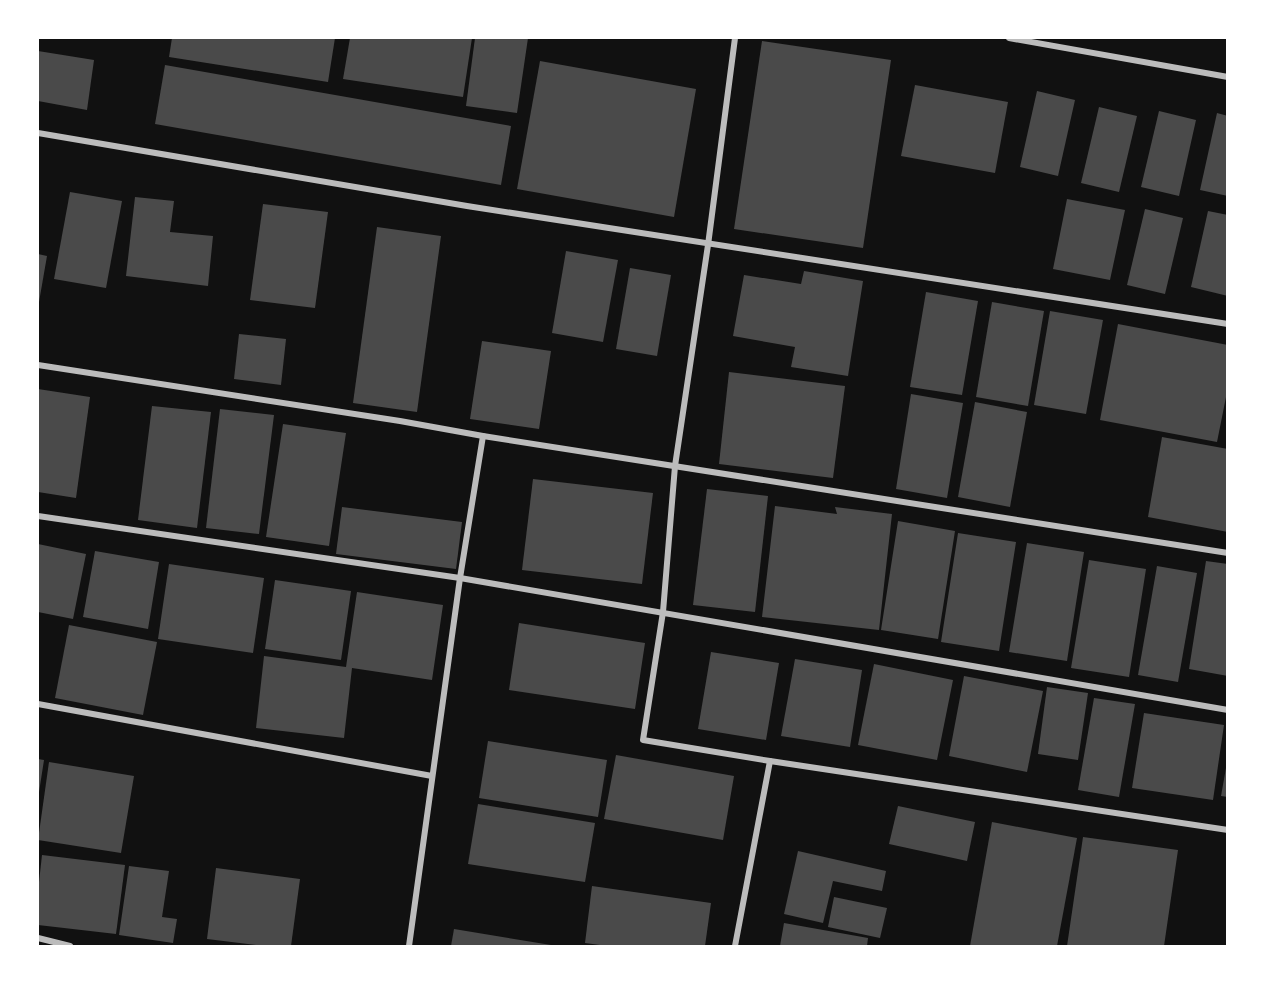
<svg xmlns="http://www.w3.org/2000/svg" width="1265" height="984" font-family="'Varela Round',sans-serif">
  <style>
    .building { fill: #4a4a4a }
    .lines { fill: none; stroke-linecap: round; stroke-linejoin: round }
    .minor { stroke: #bcbcbc; stroke-width: 6 }
  </style>
  <rect width="100%" height="100%" fill="#111"/>
  <g class="building">
    <polygon points="172,38 335,38 328,82 169,57"/>
    <polygon points="350,38 472,38 463,97 343,79"/>
    <polygon points="475,38 528,38 517,113 466,106"/>
    <polygon points="762,41 891,60 863,248 734,229"/>
    <polygon points="38,51 94,60 87,110 38,101"/>
    <polygon points="540,61 696,89 674,217 517,189"/>
    <polygon points="165,65 511,126 501,185 155,124"/>
    <polygon points="915,85 1008,102 995,173 901,156"/>
    <polygon points="1037,91 1075,100 1058,176 1020,167"/>
    <polygon points="1099,107 1137,116 1119,192 1081,183"/>
    <polygon points="1159,111 1196,120 1179,196 1141,187"/>
    <polygon points="1217,113 1228,116 1228,196 1200,190"/>
    <polygon points="70,192 122,201 106,288 54,279"/>
    <polygon points="135,197 174,201 170,232 213,236 208,286 126,276"/>
    <polygon points="1067,199 1125,210 1110,280 1053,269"/>
    <polygon points="263,204 328,212 315,308 250,300"/>
    <polygon points="1145,209 1183,218 1165,294 1127,285"/>
    <polygon points="1208,211 1228,215 1228,296 1191,287"/>
    <polygon points="377,227 441,236 417,412 353,403"/>
    <polygon points="566,251 618,260 603,342 552,333"/>
    <polygon points="38,254 47,256 39,302 38,302"/>
    <polygon points="630,268 671,275 657,356 616,349"/>
    <polygon points="804,271 863,281 848,376 791,367 795,347 733,336 744,275 801,284"/>
    <polygon points="926,292 978,301 962,395 910,387"/>
    <polygon points="992,302 1044,311 1028,406 976,397"/>
    <polygon points="1050,311 1103,320 1086,414 1034,405"/>
    <polygon points="1118,324 1228,345 1228,387 1217,442 1100,420"/>
    <polygon points="239,334 286,339 281,385 234,379"/>
    <polygon points="482,341 551,351 539,429 470,419"/>
    <polygon points="729,372 845,386 833,478 719,464"/>
    <polygon points="38,389 90,397 76,498 38,492"/>
    <polygon points="911,394 963,403 947,498 896,489"/>
    <polygon points="975,402 1027,412 1010,507 958,497"/>
    <polygon points="152,406 211,412 197,528 138,520"/>
    <polygon points="220,409 274,415 259,534 206,528"/>
    <polygon points="283,424 346,433 329,546 266,537"/>
    <polygon points="1162,437 1228,449 1228,532 1148,517"/>
    <polygon points="533,479 653,493 642,584 522,570"/>
    <polygon points="707,489 768,496 755,612 693,605"/>
    <polygon points="775,506 837,514 835,507 892,514 879,630 762,617"/>
    <polygon points="342,507 462,522 456,569 336,554"/>
    <polygon points="898,521 955,531 938,639 881,630"/>
    <polygon points="958,533 1016,542 999,651 941,642"/>
    <polygon points="1027,543 1084,552 1067,661 1009,652"/>
    <polygon points="38,544 86,554 73,619 38,612"/>
    <polygon points="95,551 159,562 148,629 83,617"/>
    <polygon points="1089,560 1146,569 1129,677 1071,668"/>
    <polygon points="1206,561 1228,564 1228,676 1189,669"/>
    <polygon points="169,564 264,578 253,653 158,639"/>
    <polygon points="1157,566 1197,573 1178,682 1138,675"/>
    <polygon points="275,580 351,591 341,660 265,649"/>
    <polygon points="357,592 443,605 432,680 352,668 344,738 256,728 264,656 346,667"/>
    <polygon points="519,623 645,643 635,709 509,690"/>
    <polygon points="69,625 157,642 143,715 55,698"/>
    <polygon points="711,652 779,663 766,740 698,729"/>
    <polygon points="795,659 862,670 850,747 781,736"/>
    <polygon points="874,664 953,680 937,760 858,745"/>
    <polygon points="964,676 1043,691 1027,772 949,756"/>
    <polygon points="1047,687 1088,693 1078,760 1038,754"/>
    <polygon points="1094,698 1135,704 1119,797 1078,790"/>
    <polygon points="1144,713 1224,725 1213,800 1132,788"/>
    <polygon points="488,741 607,760 598,817 479,798"/>
    <polygon points="616,755 734,776 723,840 604,819"/>
    <polygon points="38,759 44,760 39,792 38,792"/>
    <polygon points="49,762 134,776 121,853 38,840"/>
    <polygon points="1226,768 1228,768 1228,797 1221,796"/>
    <polygon points="478,804 595,823 585,882 468,864"/>
    <polygon points="898,806 975,822 967,861 889,844"/>
    <polygon points="992,822 1077,838 1057,946 970,946"/>
    <polygon points="1083,837 1178,850 1164,946 1067,946"/>
    <polygon points="798,851 886,871 882,891 833,881 823,923 784,914"/>
    <polygon points="42,855 125,865 116,934 38,925 38,891"/>
    <polygon points="129,866 169,871 162,917 177,919 173,943 119,935"/>
    <polygon points="216,868 300,879 291,946 264,946 207,939"/>
    <polygon points="592,886 711,903 705,946 607,946 585,943"/>
    <polygon points="834,897 887,908 880,938 828,927"/>
    <polygon points="784,923 868,938 867,946 780,946"/>
    <polygon points="454,929 551,945 551,946 451,946"/>
  </g>
  <g class="lines">
    <g class="minor">
      <polyline points="735,38 708,245 675,466 663,612 643,740 770,761 1228,830"/>
      <polyline points="1009,38 1228,77"/>
      <polyline points="38,133 467,206 1228,324"/>
      <polyline points="38,365 400,421 483,436 1228,553"/>
      <polyline points="38,516 460,578 1228,710"/>
      <polyline points="38,704 432,776"/>
      <polyline points="38,938 70,946"/>
      <polyline points="409,946 460,578 483,436"/>
      <polyline points="735,946 770,761"/>
    </g>
  </g>
  <rect width="1265" height="984" fill="none" stroke="#ffffff" stroke-width="78"/>
</svg>
